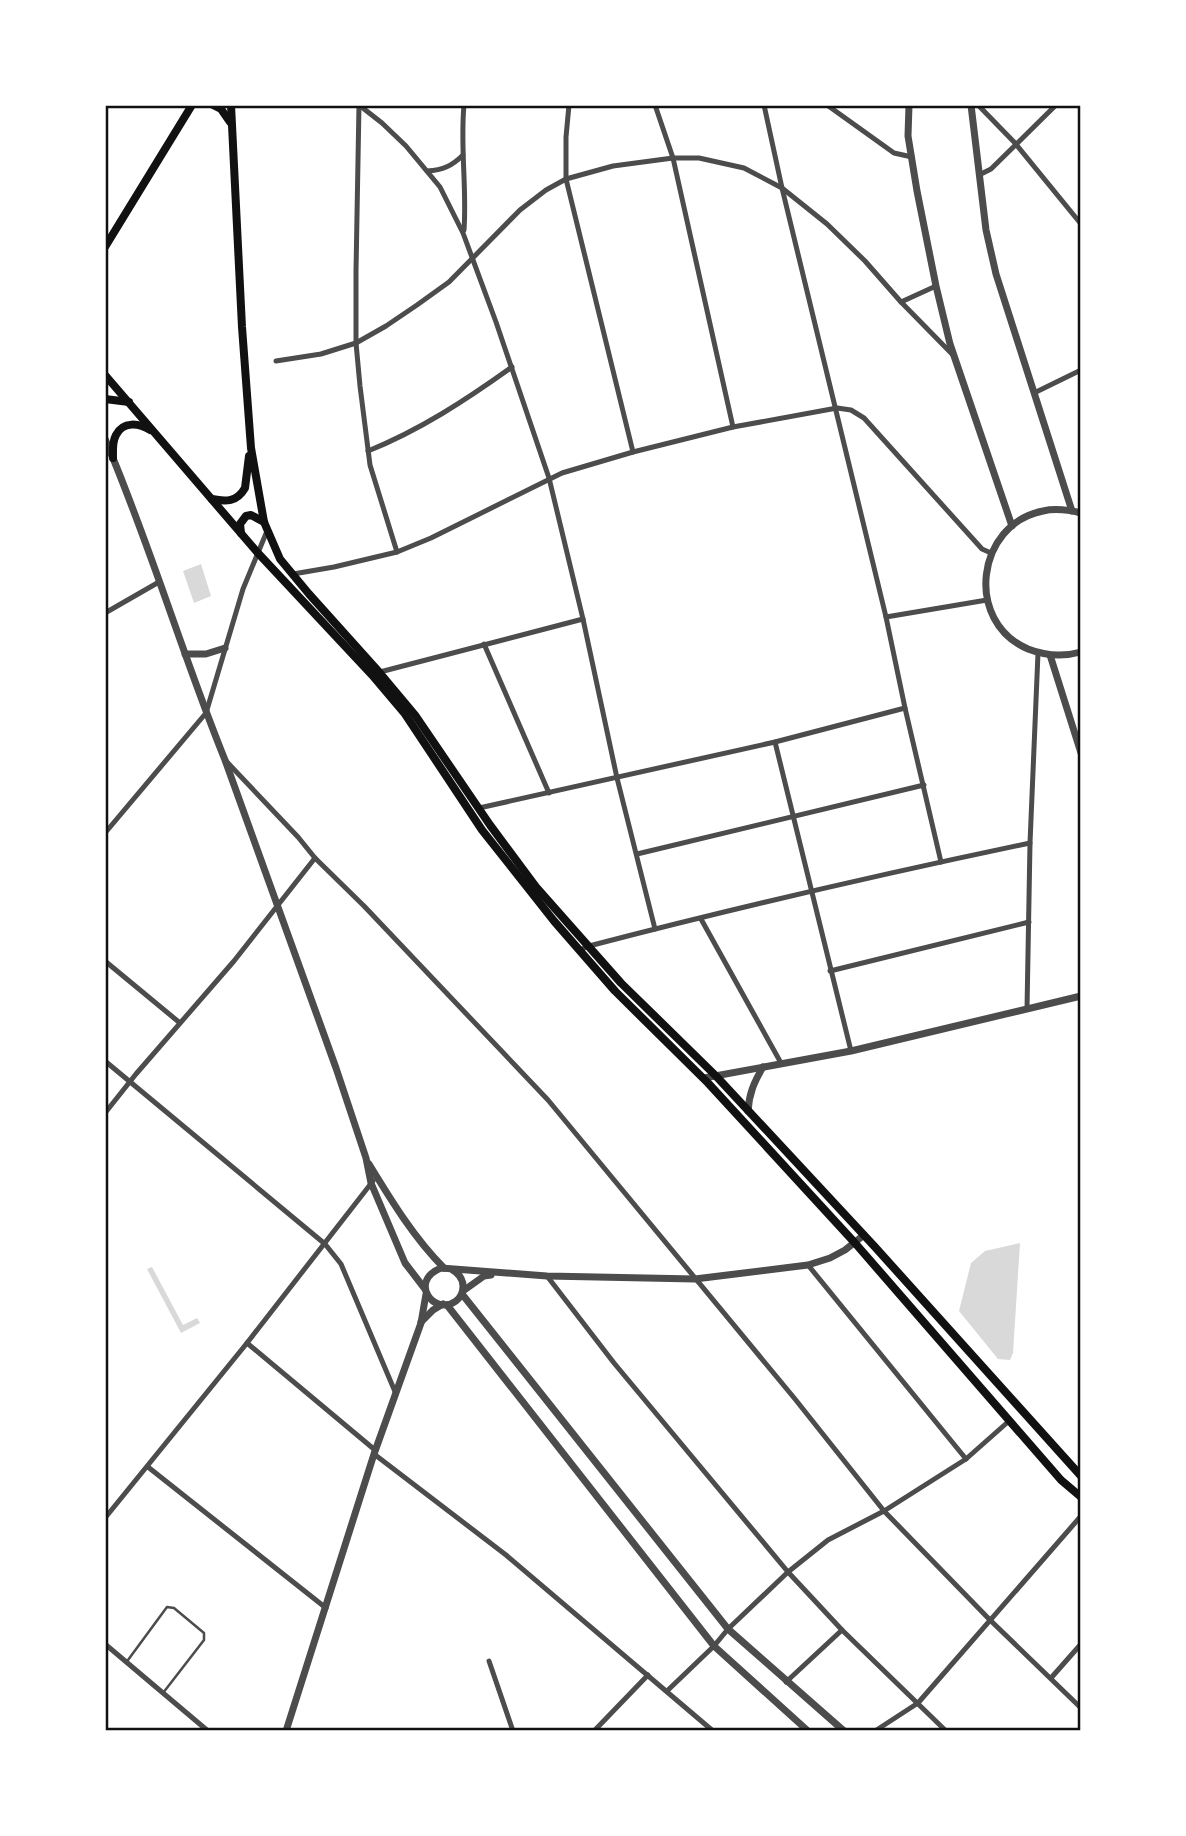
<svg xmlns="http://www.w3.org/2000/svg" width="1186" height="1836" font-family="Jost,sans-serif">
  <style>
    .water { fill: #d9d9d9 }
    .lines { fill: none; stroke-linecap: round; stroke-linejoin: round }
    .service { stroke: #4c4c4c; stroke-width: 2.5 }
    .minor { stroke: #4c4c4c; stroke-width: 5 }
    .tertiary { stroke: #4c4c4c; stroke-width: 7 }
    .secondary { stroke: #111; stroke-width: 8 }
    .neatline { fill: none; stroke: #111; stroke-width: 2.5 }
  </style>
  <rect width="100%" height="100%" fill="#fff"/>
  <g class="water">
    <polygon points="201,564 211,596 194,603 183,571"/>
    <polygon points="1020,1243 1013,1353 1010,1360 998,1359 959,1311 971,1263 985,1251"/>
    <polygon points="152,1267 183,1325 197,1318 200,1323 181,1333 147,1269"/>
  </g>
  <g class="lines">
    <polyline class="service" points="128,1660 167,1607 174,1608 204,1633 204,1640 163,1693"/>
    <g class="minor">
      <polyline points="359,105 382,123 406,146 440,187 463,233 496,322 549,478 583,619 617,778 655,929"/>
      <polyline points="359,105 356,271 356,343 360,386 370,465 397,552"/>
      <polyline points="569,105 566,137 566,179 633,452"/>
      <polyline points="655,105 673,158 733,427"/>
      <polyline points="764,105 782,188 886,617 905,708 941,862"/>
      <polyline points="827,105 894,153 912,157"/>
      <polyline points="978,105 1015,143 1081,224"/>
      <path d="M427 171C443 170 452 166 463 155"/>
      <polyline points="979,175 991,169 1056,105"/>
      <path d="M464 230C467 188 460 147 464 105"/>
      <polyline points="901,302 936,286"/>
      <polyline points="276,361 321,354 356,343 386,326 417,305 449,282 520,210 546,190 566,179 613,166 673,158 699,158 744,168 782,188 827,224 865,261 901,302 952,354"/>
      <polyline points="1034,393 1081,370"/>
      <path d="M368 451C420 430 466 400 512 367"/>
      <polyline points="293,574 334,567 397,552 431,538 562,473 633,452 733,427 837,408 851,410 864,418 982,549 991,553"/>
      <polyline points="105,613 159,582"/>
      <polyline points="886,617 987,600"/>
      <polyline points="484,644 549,793"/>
      <polyline points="376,673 583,619"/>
      <polyline points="775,742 851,1051"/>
      <polyline points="227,762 298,837 315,858 364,906 548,1100 795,1399 884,1511 990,1620 1081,1708"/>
      <polyline points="479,808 775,742 905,708"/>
      <polyline points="105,833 206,713 243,589 267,531"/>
      <polyline points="637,854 924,785"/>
      <polyline points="701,919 781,1063"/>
      <path d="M580 950 589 946C735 908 882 874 1030 843"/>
      <polyline points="105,961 180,1023"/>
      <polyline points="830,971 1029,922"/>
      <polyline points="1027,1009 1030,843 1038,653"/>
      <polyline points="105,1061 325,1244 341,1264 396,1394"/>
      <polyline points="105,1113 136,1074 234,961 315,858"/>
      <polyline points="808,1265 966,1459"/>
      <polyline points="547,1276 614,1363 788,1572 842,1630 946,1731"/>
      <polyline points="247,1343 375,1450"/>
      <polyline points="374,1454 506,1555 713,1731"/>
      <polyline points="148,1467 326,1608"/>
      <polyline points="105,1518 247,1343 373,1181"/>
      <polyline points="105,1644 208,1731"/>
      <polyline points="489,1661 513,1731"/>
      <polyline points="1051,1678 1081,1644"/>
      <polyline points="786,1682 842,1630"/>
      <polyline points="667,1691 714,1646 728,1629 788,1572 828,1540 884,1511 966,1459 1009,1421"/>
      <polyline points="594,1731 648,1675"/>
      <polyline points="875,1731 918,1703 1081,1516"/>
    </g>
    <g class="tertiary">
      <polyline points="909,105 908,136 917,191 936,286 950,344 1012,526"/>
      <polyline points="971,105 986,230 996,274 1072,511"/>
      <path d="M105 439C150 544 182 654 225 760L336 1068 366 1158 371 1183 405 1263 425 1289"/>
      <path d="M1081 513C1069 510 1056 508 1043 511 976 524 964 622 1028 649 1046 656 1063 657 1081 652"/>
      <polyline points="185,654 206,654 225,648"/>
      <polyline points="1050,655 1081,753"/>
      <polyline points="704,1078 851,1051 1081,996"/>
      <path d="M748 1111C749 1094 754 1082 763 1067"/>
      <path d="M369 1164C391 1200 414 1238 444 1268"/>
      <path d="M451 1269C458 1273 463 1278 463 1286 463 1292 460 1298 456 1301 434 1317 408 1281 441 1268L547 1276 695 1279 808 1265 830 1258 845 1250 864 1235"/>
      <polyline points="463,1291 484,1276 491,1275"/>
      <polyline points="462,1294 728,1629 844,1731"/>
      <polyline points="447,1305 714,1646 808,1731"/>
      <polyline points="421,1322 433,1310 443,1304"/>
      <polyline points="286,1731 374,1454 421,1323 426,1294"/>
    </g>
    <g class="secondary">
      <polyline points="213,105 221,109 230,122"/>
      <polyline points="231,105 242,327 251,448 264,522 280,559 309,594 379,672 415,715 490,825 536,887 621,983 716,1076 875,1247 1081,1476"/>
      <polyline points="105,247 192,105"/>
      <polyline points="105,375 257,552 372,675 405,714 482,830 554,921 615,991 708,1083 855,1243 1061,1480 1081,1497"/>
      <polyline points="105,399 129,402"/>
      <path d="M113 458C113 450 112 442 116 435 123 421 139 423 150 430"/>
      <path d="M212 499C226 502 237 502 245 488L249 456"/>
      <polyline points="241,533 240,524 246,516 251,515 264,522"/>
    </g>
  </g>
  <rect width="1186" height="1836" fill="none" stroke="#ffffff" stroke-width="214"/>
  <rect x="107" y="107" width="972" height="1622" class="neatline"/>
</svg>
